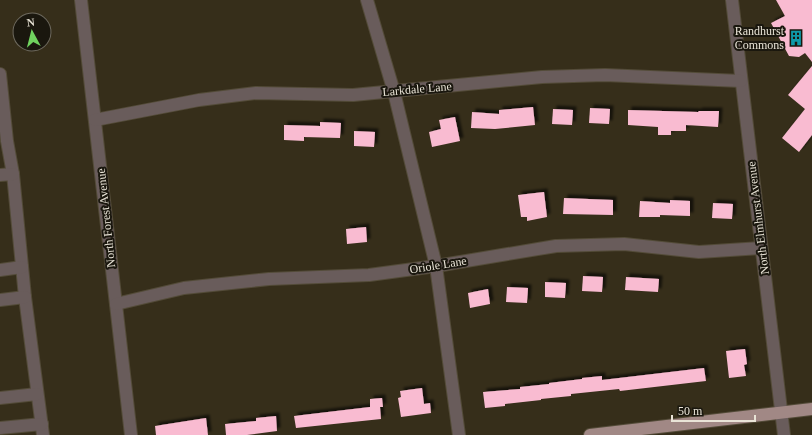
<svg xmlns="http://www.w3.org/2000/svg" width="812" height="435" font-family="'Times New Roman',serif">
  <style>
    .building { fill: #f9bbd1; filter: url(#shadow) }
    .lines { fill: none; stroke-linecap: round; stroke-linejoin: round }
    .minor-casing { stroke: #534b38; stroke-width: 14 }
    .major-casing { stroke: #534b38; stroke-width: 14 }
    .minor { stroke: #695c5b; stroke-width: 12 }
    .major { stroke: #a18885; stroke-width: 12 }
    .labels { text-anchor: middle; stroke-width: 4; stroke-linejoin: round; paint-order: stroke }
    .poi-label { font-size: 12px; fill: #e9e4d7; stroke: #1a170e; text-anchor: end }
    .street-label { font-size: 12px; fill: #e9e4d7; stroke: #1a170e }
  </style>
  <defs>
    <filter id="shadow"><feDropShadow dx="3.5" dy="-3.5" stdDeviation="1" flood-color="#0009"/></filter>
  </defs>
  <rect width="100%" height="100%" fill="#362e1a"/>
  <g class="building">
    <polygon points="776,0 812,0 812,62 805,53 799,57 789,56 771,23 785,16"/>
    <polygon points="812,66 812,135 799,152 782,138 805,109 788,95"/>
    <polygon points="533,107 535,125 495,129 471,128 472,112 499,114 499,110"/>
    <polygon points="590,108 610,109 609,124 589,123"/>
    <polygon points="553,109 573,110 572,125 552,124"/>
    <polygon points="628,110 698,112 699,111 719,111 718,127 686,125 686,131 671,131 671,135 658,135 658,127 628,125"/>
    <polygon points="455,117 460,141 432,147 429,132 441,129 439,120"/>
    <polygon points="320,122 341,123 340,138 304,137 304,141 284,140 284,125 320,126"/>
    <polygon points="354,131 375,132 374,147 354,146"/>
    <polygon points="544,192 547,217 527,221 527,217 521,217 518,195"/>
    <polygon points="564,198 613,200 613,215 563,214"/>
    <polygon points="670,200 690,201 690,216 660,215 660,217 639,217 640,201 670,203"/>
    <polygon points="713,203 733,204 732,219 712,218"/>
    <polygon points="366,227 367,242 347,244 346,229"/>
    <polygon points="583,276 603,277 602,292 582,291"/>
    <polygon points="626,277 659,279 658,292 625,290"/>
    <polygon points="545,282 566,283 565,298 545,297"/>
    <polygon points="507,287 528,288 527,303 506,302"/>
    <polygon points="488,289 490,304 470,308 468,293"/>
    <polygon points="745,349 747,364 744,365 746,376 729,378 726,351"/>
    <polygon points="704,368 706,381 620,391 619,389 571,394 571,396 541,399 541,400 505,404 505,406 485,408 483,392 520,389 520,387 549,384 549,383 582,379 582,378 602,376 602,380"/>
    <polygon points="422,388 424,404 430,403 431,413 401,417 398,398 401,397 400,391"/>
    <polygon points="382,398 383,407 380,407 381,419 296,428 294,416 370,407 370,399"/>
    <polygon points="276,416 277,431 247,435 226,435 225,424 256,421 256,418"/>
    <polygon points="206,418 208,435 156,435 155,426"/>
  </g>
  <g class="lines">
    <defs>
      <g id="minor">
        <polyline points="81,0 131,435"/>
        <polyline points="367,0 394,92 436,266 459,435"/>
        <polyline points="732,0 784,435"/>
        <polyline points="0,74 7,141 13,174 25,297 43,435"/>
        <polyline points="95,120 199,100 256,93 353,95 542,77 605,75 741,81"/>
        <polyline points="0,175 13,174"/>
        <polyline points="0,270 22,267"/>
        <polyline points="0,300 25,297"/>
        <polyline points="116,304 184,288 269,279 369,275 436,266 556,246 624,244 699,252 761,248"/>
        <polyline points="0,398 37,394"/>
        <polyline points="0,428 42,424"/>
      </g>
      <polyline id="major" points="590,435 812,409"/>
    </defs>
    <use href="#minor" class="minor-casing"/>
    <use href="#major" class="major-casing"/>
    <use href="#minor" class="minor"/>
    <use href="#major" class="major"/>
  </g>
  <defs>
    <symbol id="building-bare" viewBox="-9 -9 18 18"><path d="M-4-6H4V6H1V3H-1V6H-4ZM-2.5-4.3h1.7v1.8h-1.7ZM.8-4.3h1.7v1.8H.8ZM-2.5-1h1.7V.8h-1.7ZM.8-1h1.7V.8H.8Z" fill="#0f9aa8" stroke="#1a170e" stroke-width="2.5" paint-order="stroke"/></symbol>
  </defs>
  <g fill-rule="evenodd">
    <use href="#building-bare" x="785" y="27" width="22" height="22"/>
  </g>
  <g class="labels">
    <g class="poi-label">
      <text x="784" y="35">Randhurst<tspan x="784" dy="14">Commons</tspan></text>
    </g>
    <g class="street-label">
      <text transform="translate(417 89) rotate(-5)" y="4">Larkdale Lane</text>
      <text transform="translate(106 218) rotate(-96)" y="4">North Forest Avenue</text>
      <text transform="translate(758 218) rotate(-97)" y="4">North Elmhurst Avenue</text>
      <text transform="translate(438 265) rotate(-9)" y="4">Oriole Lane</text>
    </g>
  </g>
  <g transform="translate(32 32) rotate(353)"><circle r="19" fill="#1a170e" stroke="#6d695e"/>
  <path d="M0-3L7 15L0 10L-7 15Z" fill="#70d35f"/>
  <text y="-6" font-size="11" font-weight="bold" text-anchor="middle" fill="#e9e4d7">N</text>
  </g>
  <path d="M672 415v6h83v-6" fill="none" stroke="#e9e4d7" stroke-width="2"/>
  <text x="678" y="415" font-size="12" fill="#e9e4d7" stroke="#1a170e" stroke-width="3" paint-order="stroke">50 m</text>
</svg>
